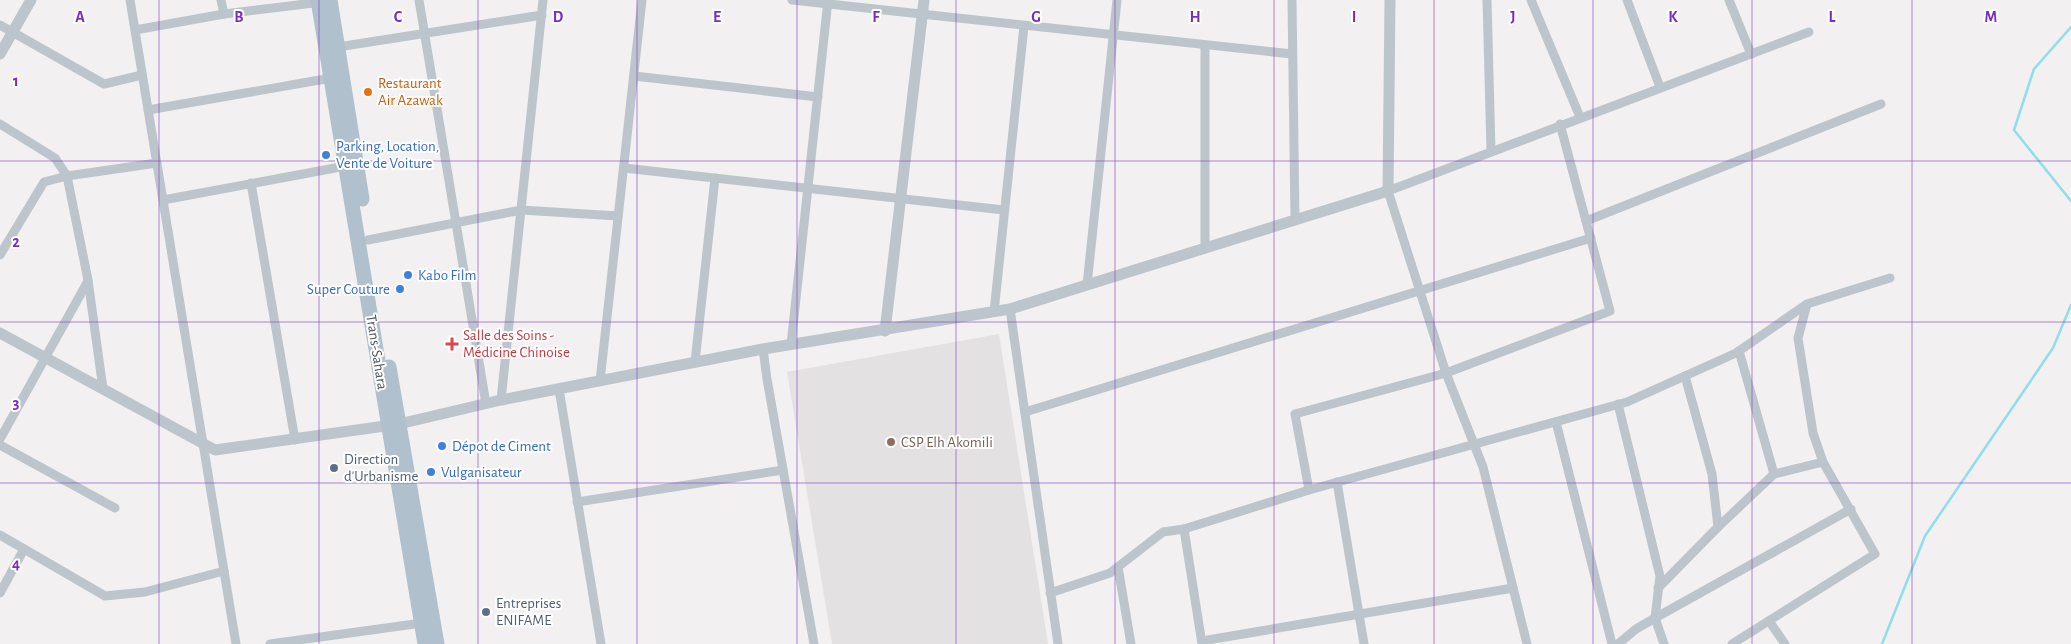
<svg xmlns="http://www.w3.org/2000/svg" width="2071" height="644" font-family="'Alegreya Sans',sans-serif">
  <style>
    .education { fill: #e3e1e1 }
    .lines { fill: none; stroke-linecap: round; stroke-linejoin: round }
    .stream { stroke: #8fdee9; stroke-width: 2.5 }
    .minor { stroke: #bcc5cc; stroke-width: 9 }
    .tertiary { stroke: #bcc5cc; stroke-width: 11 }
    .primary { stroke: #b0c1cd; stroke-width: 15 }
    .grid { fill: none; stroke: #7b2cbf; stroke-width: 1; stroke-opacity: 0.55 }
    .food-dot { fill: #e8710a; stroke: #fff; stroke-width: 2 }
    .shop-dot { fill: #3f7fe0; stroke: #fff; stroke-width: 2 }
    .health-dot { fill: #e0444e; stroke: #fff; stroke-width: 2 }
    .education-dot { fill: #8d6e63; stroke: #fff; stroke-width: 2 }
    .service-dot { fill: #5c6f8a; stroke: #fff; stroke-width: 2 }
    .labels { text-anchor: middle; stroke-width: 4; stroke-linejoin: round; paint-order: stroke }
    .food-label { font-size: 15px; fill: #c56008; stroke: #fff; text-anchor: start }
    .shop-label { font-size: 15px; fill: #366cbe; stroke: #fff; text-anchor: start }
    .health-label { font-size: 15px; fill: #be3a42; stroke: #fff; text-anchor: start }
    .street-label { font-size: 15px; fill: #48555c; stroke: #fff }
    .education-label { font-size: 15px; fill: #785e54; stroke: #fff; text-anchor: start }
    .service-label { font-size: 15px; fill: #4e5e75; stroke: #fff; text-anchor: start }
    .grid-label { font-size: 16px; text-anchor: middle; font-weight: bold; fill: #7b2cbf; stroke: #fff; stroke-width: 4; stroke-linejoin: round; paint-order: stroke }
  </style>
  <rect width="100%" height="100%" fill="#f2f0f0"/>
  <polygon class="education" points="999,334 1048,644 832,644 787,372"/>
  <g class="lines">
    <g class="stream">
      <polyline points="2071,27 2034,69 2014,130 2071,201"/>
      <polyline points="1882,644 1925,536 2053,348 2071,305"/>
    </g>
    <g class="minor">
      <polyline points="130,0 236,644"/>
      <polyline points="221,0 224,14"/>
      <polyline points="419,0 486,404"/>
      <polyline points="792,0 1292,54"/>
      <polyline points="1292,0 1295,220"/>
      <polyline points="1487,0 1491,151"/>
      <polyline points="1531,0 1580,117"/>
      <polyline points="1627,0 1660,87"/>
      <polyline points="1729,0 1751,54"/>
      <polyline points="0,25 104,84 142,75"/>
      <polyline points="135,30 224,14 322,2"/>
      <polyline points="1205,46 1205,248"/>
      <polyline points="338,47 542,15"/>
      <polyline points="634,76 818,97"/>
      <polyline points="148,110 331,78"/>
      <polyline points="0,124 55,158 67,176 88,280 103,389"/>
      <polyline points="624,168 1004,210"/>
      <polyline points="251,183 295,440"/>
      <polyline points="163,200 346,166"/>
      <polyline points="1586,221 1881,104"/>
      <polyline points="368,240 521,210 618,216"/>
      <polyline points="0,255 44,182 67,176 157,163"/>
      <polyline points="1087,285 1117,0"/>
      <polyline points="1010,309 1058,644"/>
      <polyline points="994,312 1024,26"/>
      <polyline points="791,345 828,0"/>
      <polyline points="763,349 767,379 814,644"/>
      <polyline points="695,362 715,178"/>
      <polyline points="600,381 642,0"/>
      <polyline points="559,389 601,644"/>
      <polyline points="501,400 543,0"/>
      <polyline points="1618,404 1660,576 1655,618 1664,644"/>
      <polyline points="1025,412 1591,238"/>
      <polyline points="1556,422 1612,644"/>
      <polyline points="0,439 88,281"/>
      <polyline points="0,445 115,508"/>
      <polyline points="1774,474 1823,462"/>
      <polyline points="1337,482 1364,644"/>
      <polyline points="1309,490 1295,414 1446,373 1610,311 1560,124"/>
      <polyline points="577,502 783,470"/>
      <polyline points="1718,527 1774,474 1739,351"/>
      <polyline points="1184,529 1202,644"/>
      <polyline points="0,535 105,596 145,592 224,571"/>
      <polyline points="1118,567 1131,644"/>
      <polyline points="1658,588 1718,527 1712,474 1685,376"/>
      <polyline points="0,593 24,549"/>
      <polyline points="1050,593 1110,573 1163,532 1184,529 1309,490 1627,402 1736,353 1807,304 1890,278"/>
      <polyline points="1769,621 1785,644"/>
      <polyline points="1202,641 1513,588"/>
      <polyline points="270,644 422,623"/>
      <polyline points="1527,644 1483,467 1446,373 1388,191 1809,32"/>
      <polyline points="1618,644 1636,629 1655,618 1851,509"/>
      <polyline points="1732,644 1875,554 1823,462 1813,433 1798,338 1807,304"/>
    </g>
    <g class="tertiary">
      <polyline points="0,54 31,0"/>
      <polyline points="885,331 924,0"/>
      <polyline points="0,333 215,450 399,424 501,400 763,349 1010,309 1388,191 1390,0"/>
    </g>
    <g class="primary">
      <polyline points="318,0 425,644"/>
      <polyline points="330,0 362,199"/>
      <polyline points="389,367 437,644"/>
    </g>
  </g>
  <path class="grid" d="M159 0V644M319 0V644M478 0V644M637 0V644M797 0V644M956 0V644M1115 0V644M1274 0V644M1434 0V644M1593 0V644M1752 0V644M1912 0V644M0 161H2071M0 322H2071M0 483H2071"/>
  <circle class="food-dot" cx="368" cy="92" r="5"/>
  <g class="shop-dot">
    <circle cx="326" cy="155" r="5"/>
    <circle cx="408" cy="275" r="5"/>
    <circle cx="400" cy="289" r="5"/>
    <circle cx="442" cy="446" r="5"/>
    <circle cx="431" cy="472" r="5"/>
  </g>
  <path class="health-dot" d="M449.5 336.5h5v5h5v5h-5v5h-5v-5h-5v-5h5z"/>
  <circle class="education-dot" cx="891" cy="442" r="5"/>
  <g class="service-dot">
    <circle cx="334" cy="468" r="5"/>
    <circle cx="486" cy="612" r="5"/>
  </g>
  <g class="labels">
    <g class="food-label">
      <text x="378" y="88">Restaurant<tspan x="378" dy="17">Air Azawak</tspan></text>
    </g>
    <g class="shop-label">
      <text x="336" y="151">Parking, Location,<tspan x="336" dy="17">Vente de Voiture</tspan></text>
      <text x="418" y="280">Kabo Film</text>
      <text x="390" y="294" text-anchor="end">Super Couture</text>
      <text x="452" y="451">Dépot de Ciment</text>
      <text x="441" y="477">Vulganisateur</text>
    </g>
    <g class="health-label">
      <text x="463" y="340">Salle des Soins -<tspan x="463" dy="17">Médicine Chinoise</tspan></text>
    </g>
    <g class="street-label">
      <text transform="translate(377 352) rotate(81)" y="5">Trans-Sahara</text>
    </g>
    <g class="education-label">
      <text x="901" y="447">CSP Elh Akomili</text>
    </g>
    <g class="service-label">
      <text x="344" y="464">Direction<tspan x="344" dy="17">d'Urbanisme</tspan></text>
      <text x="496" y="608">Entreprises<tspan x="496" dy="17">ENIFAME</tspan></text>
    </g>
  </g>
  <g class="grid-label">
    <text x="80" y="22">A</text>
    <text x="239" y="22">B</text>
    <text x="398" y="22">C</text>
    <text x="558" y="22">D</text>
    <text x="717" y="22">E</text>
    <text x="876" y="22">F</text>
    <text x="1036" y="22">G</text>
    <text x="1195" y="22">H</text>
    <text x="1354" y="22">I</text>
    <text x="1513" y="22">J</text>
    <text x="1673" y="22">K</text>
    <text x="1832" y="22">L</text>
    <text x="1991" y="22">M</text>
    <text x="16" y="86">1</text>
    <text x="16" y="247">2</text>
    <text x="16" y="408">3</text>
    <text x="16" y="569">4</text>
  </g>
</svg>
